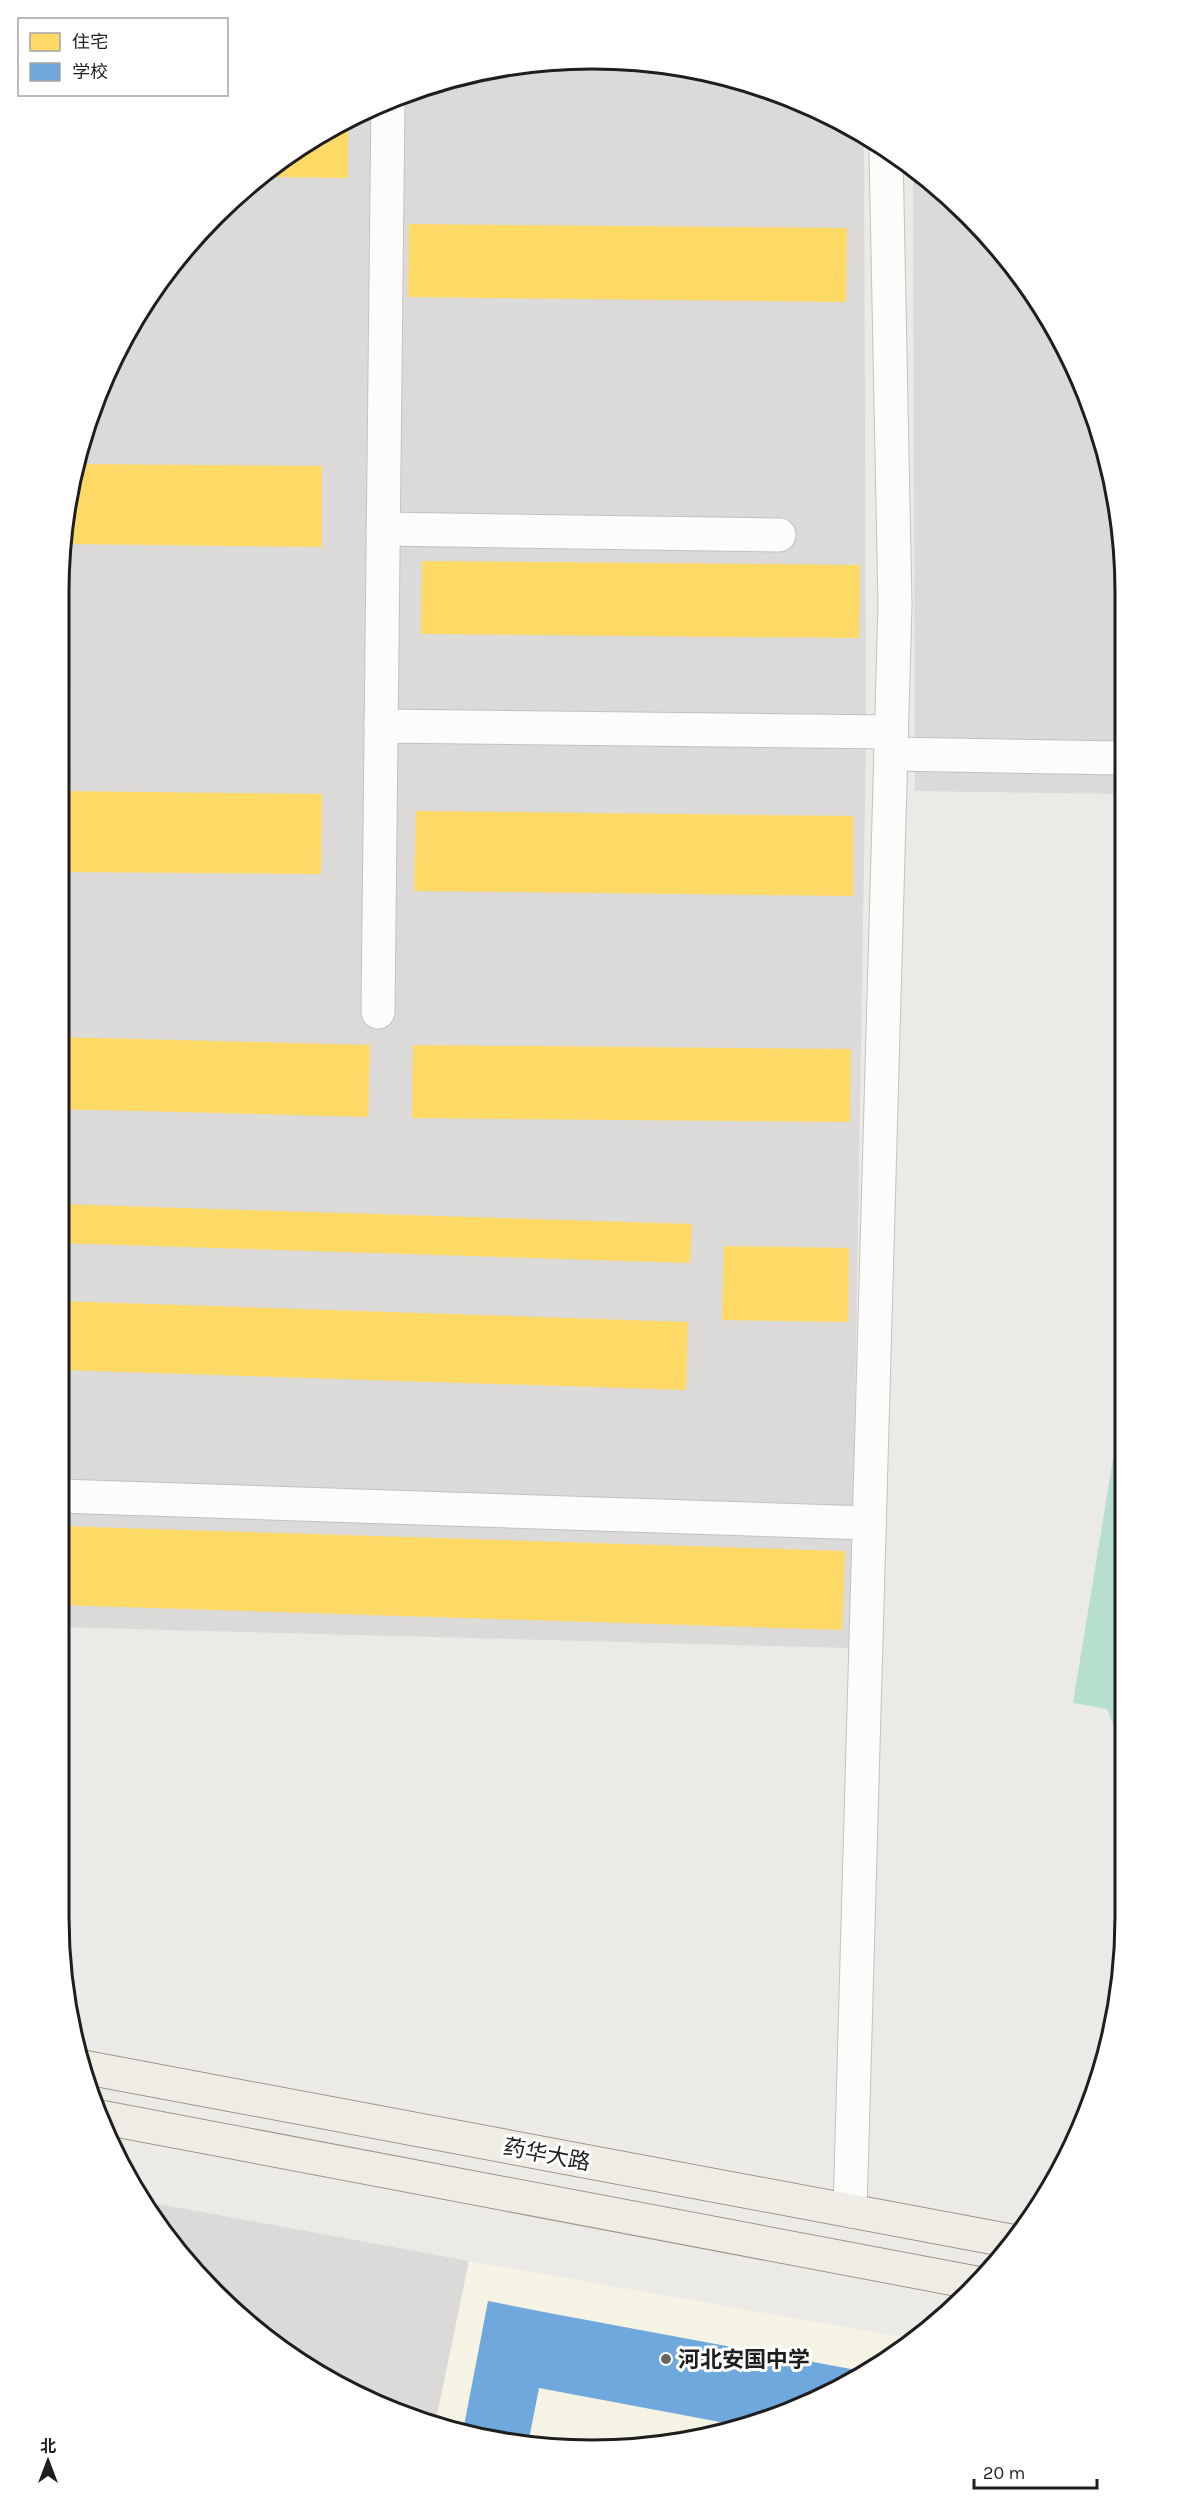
<svg xmlns="http://www.w3.org/2000/svg" width="1184" height="2509" font-family="Karla,'Noto Sans SC',sans-serif">
  <style>
    .residential { fill: #dbdad8 }
    .education { fill: #f5f3e3 }
    .pitch { fill: #b6dfcd }
    .homes { fill: #ffd966 }
    .schools { fill: #6fa8dc }
    .lines { fill: none; stroke-linecap: round; stroke-linejoin: round }
    .minor-casing { stroke: #c3c2c1; stroke-width: 35 }
    .major-casing { stroke: #a09686; stroke-width: 35 }
    .minor { stroke: #fcfcfb; stroke-width: 33 }
    .major { stroke: #efebe5; stroke-width: 33 }
    .poi-dot { fill: #666564; stroke: #fff; stroke-width: 2 }
    .labels { text-anchor: middle; stroke-width: 6; stroke-linejoin: round; paint-order: stroke }
    .street-label { font-size: 22px; fill: #1e1e1e; stroke: #fff }
    .poi-label { font-size: 22px; font-weight: bold; fill: #1e1e1e; stroke: #fff; text-anchor: start }
    .rim { fill: none; stroke: #1e1e1e; stroke-width: 3 }
  </style>
  <rect width="100%" height="100%" fill="#eceae7"/>
  <g class="residential">
    <polygon points="592,59 696,69 796,99 864,138 866,740 851,1648 59,1627 59,592 69,488 99,388 148,296 215,215 295,149 388,99 488,69"/>
    <polygon points="913,166 1015,267 1085,388 1121,522 1122,794 915,791"/>
    <polygon points="142,2201 469,2261 436,2421 326,2379 191,2268"/>
  </g>
  <polygon class="education" points="469,2261 908,2338 858,2379 696,2440 592,2450 488,2440 436,2421"/>
  <polygon class="pitch" points="1124,1392 1125,1755 1107,1709 1073,1703"/>
  <g class="homes">
    <polygon points="348,120 348,178 261,177 295,149"/>
    <polygon points="409,224 847,228 846,302 408,297"/>
    <polygon points="76,464 322,466 322,547 63,544 69,488"/>
    <polygon points="422,561 860,565 859,638 421,634"/>
    <polygon points="59,791 322,794 321,874 59,872"/>
    <polygon points="416,811 853,816 853,896 414,891"/>
    <polygon points="59,1037 370,1045 368,1117 59,1109"/>
    <polygon points="413,1045 851,1049 850,1122 412,1118"/>
    <polygon points="59,1204 692,1224 690,1263 59,1243"/>
    <polygon points="724,1246 849,1248 848,1322 722,1320"/>
    <polygon points="59,1301 688,1322 686,1390 59,1370"/>
    <polygon points="59,1526 845,1551 842,1630 59,1605"/>
  </g>
  <polygon class="schools" points="488,2301 549,2313 867,2372 858,2379 736,2425 539,2388 528,2444 488,2440 463,2431"/>
  <g class="lines">
    <defs>
      <g id="minor">
        <polyline points="383,529 779,535"/>
        <polyline points="381,726 891,732"/>
        <polyline points="891,754 1122,758"/>
        <polyline points="378,1012 388,99"/>
        <polyline points="59,1496 869,1523"/>
        <polyline points="850,2211 895,605 886,151"/>
      </g>
      <g id="major">
        <polyline points="83,2067 1011,2241"/>
        <polyline points="100,2117 976,2283"/>
      </g>
    </defs>
    <use href="#minor" class="minor-casing"/>
    <use href="#major" class="major-casing"/>
    <use href="#minor" class="minor"/>
    <use href="#major" class="major"/>
  </g>
  <circle class="poi-dot" cx="666" cy="2359" r="6"/>
  <g class="labels">
    <g class="street-label">
      <text transform="translate(547 2154) rotate(11)" y="8">药华大路</text>
    </g>
    <g class="poi-label">
      <text x="678" y="2367">河北安国中学</text>
    </g>
  </g>
  <path d="M0 0H1184V2509H0ZM592 69H592A523 523 0 0 1 1115 592V1917A523 523 0 0 1 592 2440H592A523 523 0 0 1 69 1917V592A523 523 0 0 1 592 69Z" fill="#fff" fill-rule="evenodd"/>
  <path class="rim" d="M592 69H592A523 523 0 0 1 1115 592V1917A523 523 0 0 1 592 2440H592A523 523 0 0 1 69 1917V592A523 523 0 0 1 592 69Z"/>
  <rect x="18" y="18" width="210" height="78" fill="#ffffff" stroke="#a5a5a5" stroke-width="1.5"/>
  <rect x="30" y="33" width="30" height="18" fill="#ffd966" stroke="#a5a5a5" stroke-width="1.5"/>
  <text x="72" y="48" font-size="18" fill="#1e1e1e">住宅</text>
  <rect x="30" y="63" width="30" height="18" fill="#6fa8dc" stroke="#a5a5a5" stroke-width="1.5"/>
  <text x="72" y="78" font-size="18" fill="#1e1e1e">学校</text>
  <g transform="translate(48 2461)" stroke="#ffffff" stroke-width="4.5" paint-order="stroke">
  <path d="M0-4.5L10 22L0 15L-10 22Z" fill="#1e1e1e"/>
  <text y="-9" font-size="16" font-weight="bold" text-anchor="middle" fill="#1e1e1e">北</text>
  </g>
  <path d="M974 2479v9h123v-9" fill="none" stroke="#1e1e1e" stroke-width="3"/>
  <text x="983" y="2479" font-size="18" fill="#1e1e1e" stroke="#ffffff" stroke-width="4.5" paint-order="stroke">20 m</text>
</svg>
